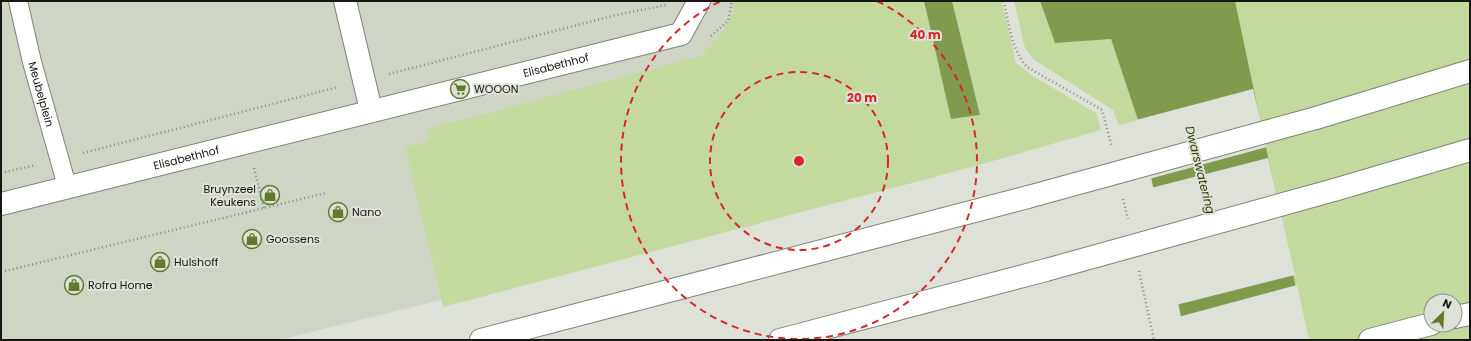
<svg xmlns="http://www.w3.org/2000/svg" width="1471" height="341" font-family="Poppins,sans-serif">
  <style>
    .built { fill: #cfd5c5 }
    .green { fill: #c4d99e; fill-rule: evenodd }
    .water { fill: #819b4e }
    .pier { fill: #dde1d7 }
    .lines { fill: none; stroke-linecap: round; stroke-linejoin: round }
    .lane-casing { stroke: #7f827a; stroke-width: 20 }
    .street-casing { stroke: #7f827a; stroke-width: 24 }
    .highway-casing { stroke: #7f827a; stroke-width: 24 }
    .path { stroke: #878a83; stroke-width: 2.5; stroke-dasharray: 1 3; stroke-linecap: butt }
    .lane { stroke: #fff; stroke-width: 18 }
    .street { stroke: #fff; stroke-width: 22 }
    .highway { stroke: #fff; stroke-width: 22 }
    .highway-bridge-casing { stroke: #7f827a; stroke-width: 24; stroke-linecap: butt }
    .highway-bridge { stroke: #fff; stroke-width: 22 }
    .ring { fill: none; stroke: #d62828; stroke-width: 2; stroke-dasharray: 7 5 }
    .labels { text-anchor: middle; stroke-width: 4; stroke-linejoin: round; paint-order: stroke }
    .street-label { font-size: 11px; fill: #161714; stroke: #dde1d7 }
    .poi-label { font-size: 11px; fill: #161714; stroke: #dde1d7; text-anchor: start }
    .water-label { font-size: 12px; font-style: italic; fill: #304004; stroke: #dde1d7 }
    .centre { fill: #d62828; stroke: #dde1d7; stroke-width: 2 }
    .ring-label { font-size: 12px; text-anchor: middle; font-weight: bold; fill: #d62828; stroke: #dde1d7; stroke-width: 4; stroke-linejoin: round; paint-order: stroke }
  </style>
  <rect width="100%" height="100%" fill="#dde1d7"/>
  <polygon class="built" points="1,1 902,1 936,177 279,340 1,340"/>
  <g class="green">
    <path d="M734 1H924L952 119 980 115 952 1H1002L1016 63 1034 77 1096 113 1101 130 975 166 443 307 405 147 429 141 427 129 701 56C713 43 737 20 734 1Z"/>
    <polygon points="1014,1 1040,1 1055,43 1111,39 1139,120 1119,125 1113,110 1033,59 1025,48"/>
    <path d="M1235 1H1470V340H1307ZM1431 301H1455V325H1431Z"/>
  </g>
  <g class="water">
    <polygon points="924,1 952,1 980,115 951,119"/>
    <polygon points="1040,1 1235,1 1307,340 1186,340 1140,126 1111,39 1055,43"/>
  </g>
  <g class="pier">
    <polygon points="1253,89 1267,147 1149,179 1136,120"/>
    <polygon points="1268,158 1295,275 1176,305 1151,188"/>
    <polygon points="1297,285 1309,340 1183,340 1178,317"/>
  </g>
  <g class="lines">
    <defs>
      <g id="lane">
        <path id="s1" d="M18 1 32 62 67 186"/>
      </g>
      <g id="street">
        <polyline points="345,1 371,110"/>
        <path id="s2" d="M1 204 681 34 699 1"/>
      </g>
      <g id="highway">
        <polyline points="1316,118 1470,71"/>
        <polyline points="1334,190 1470,150"/>
        <polyline points="1455,317 1470,314"/>
        <polyline points="481,340 1028,197"/>
        <polyline points="780,340 1046,270"/>
        <polyline points="1370,340 1431,324"/>
      </g>
    </defs>
    <use href="#lane" class="lane-casing"/>
    <use href="#street" class="street-casing"/>
    <use href="#highway" class="highway-casing"/>
    <g class="path">
      <path d="M1004 1C1009 25 1011 48 1027 67L1102 110 1112 147"/>
      <polyline points="711,36 728,21 732,1"/>
      <polyline points="389,74 616,15 666,5"/>
      <polyline points="83,153 338,87"/>
      <polyline points="254,168 264,208"/>
      <polyline points="1,173 36,165"/>
      <polyline points="1123,199 1128,219"/>
      <polyline points="1139,271 1154,340"/>
      <polyline points="1,272 326,193"/>
    </g>
    <use href="#lane" class="lane"/>
    <use href="#street" class="street"/>
    <use href="#highway" class="highway"/>
    <defs>
      <g id="highway-bridge">
        <polyline points="1028,197 1316,118"/>
        <polyline points="1046,270 1334,190"/>
      </g>
    </defs>
    <use href="#highway-bridge" class="highway-bridge-casing"/>
    <use href="#highway-bridge" class="highway-bridge"/>
  </g>
  <g class="ring">
    <circle cx="799" cy="161" r="89"/>
    <path d="M877 1A178 178 0 1 1 721 1"/>
  </g>
  <defs>
    <symbol id="supermarket-ring" viewBox="-11 -11 22 22"><circle r="9.5" fill="#dde1d7" stroke="#627a2c" stroke-width="1.5"/><path d="M-6-5.5h2.5l.6 2H6L4.5 2H-2.5L-4.4-4H-6ZM-1.5 3.2a1.3 1.3 0 1 0 .1 0ZM3 3.2a1.3 1.3 0 1 0 .1 0Z" fill="#627a2c"/></symbol>
    <symbol id="shop-ring" viewBox="-11 -11 22 22"><circle r="9.5" fill="#dde1d7" stroke="#627a2c" stroke-width="1.5"/><path d="M-5-2.5h2.3a2.7 3.5 0 0 1 5.4 0H5L5.5 6h-11ZM-1.5-2.5h3a1.5 2.3 0 0 0-3 0Z" fill="#627a2c"/></symbol>
  </defs>
  <g fill-rule="evenodd">
    <use href="#supermarket-ring" x="449" y="78" width="22" height="22"/>
    <use href="#shop-ring" x="259" y="184" width="22" height="22"/>
    <use href="#shop-ring" x="327" y="201" width="22" height="22"/>
    <use href="#shop-ring" x="241" y="228" width="22" height="22"/>
    <use href="#shop-ring" x="149" y="251" width="22" height="22"/>
    <use href="#shop-ring" x="63" y="274" width="22" height="22"/>
  </g>
  <g class="labels">
    <g class="street-label">
      <text dy="4" stroke="none"><textPath href="#s2" startOffset="572">Elisabethhof</textPath></text>
      <text dy="4" stroke="none"><textPath href="#s1" startOffset="96">Meubelplein</textPath></text>
      <text dy="4" stroke="none"><textPath href="#s2" startOffset="191">Elisabethhof</textPath></text>
    </g>
    <g class="poi-label">
      <text x="474" y="93">WOOON</text>
      <text x="256" y="193" text-anchor="end">Bruynzeel<tspan x="256" dy="13">Keukens</tspan></text>
      <text x="352" y="216">Nano</text>
      <text x="266" y="243">Goossens</text>
      <text x="174" y="266">Hulshoff</text>
      <text x="88" y="289">Rofra Home</text>
    </g>
    <g class="water-label">
      <text transform="translate(1200 170) rotate(76)" y="4">Dwarswatering</text>
    </g>
  </g>
  <circle cx="799" cy="161" r="6" class="centre"/>
  <g class="ring-label">
    <text x="925" y="39">40 m</text>
    <text x="862" y="102">20 m</text>
  </g>
  <rect width="1471" height="341" fill="none" stroke="#161714" stroke-width="4"/>
  <g transform="translate(1443 313) rotate(24)"><circle r="19" fill="#dde1d7" stroke="#8d9089"/>
  <path d="M0-3L7 15L0 10L-7 15Z" fill="#627a2c"/>
  <text y="-6" font-size="11" font-weight="bold" text-anchor="middle" fill="#161714">N</text>
  </g>
</svg>
